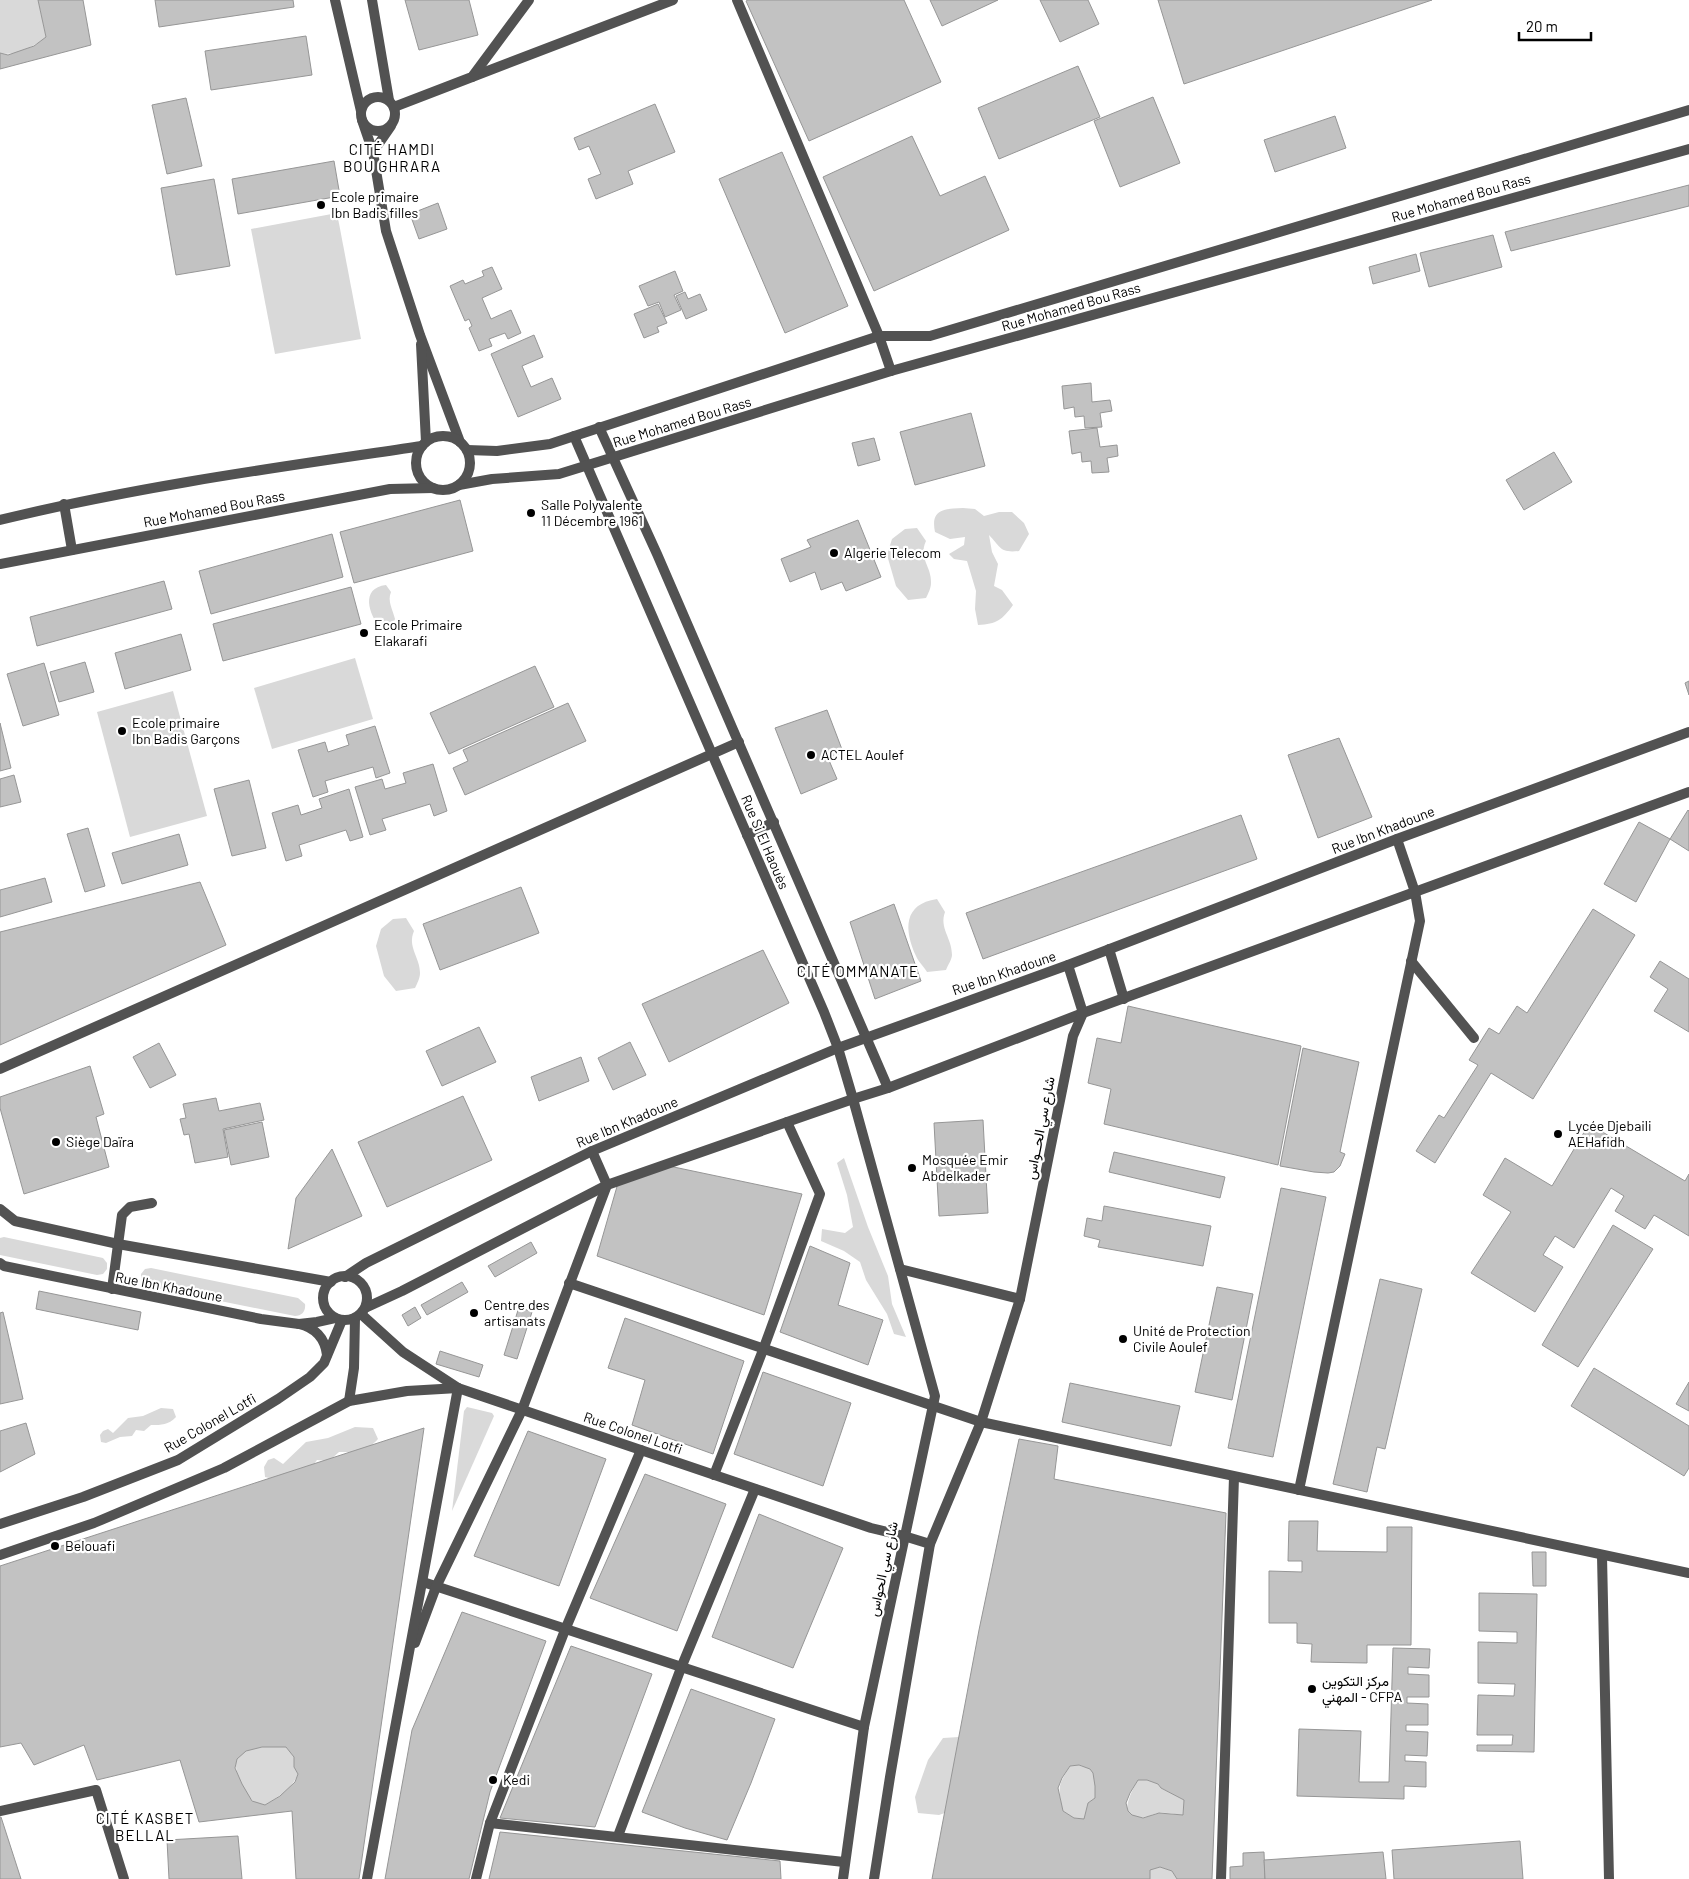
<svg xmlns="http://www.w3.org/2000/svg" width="1689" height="1879" font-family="Barlow,Vazirmatn,sans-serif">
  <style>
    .green { fill: #d9d9d9 }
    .building { fill: #c2c2c2; stroke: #969696; fill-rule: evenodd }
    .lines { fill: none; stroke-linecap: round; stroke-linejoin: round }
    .service { stroke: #525252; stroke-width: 10 }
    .minor { stroke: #525252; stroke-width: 10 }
    .tertiary { stroke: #525252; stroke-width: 10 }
    .poi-dot { fill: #000; stroke: #fff; stroke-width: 2 }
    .labels { text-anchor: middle; stroke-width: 4.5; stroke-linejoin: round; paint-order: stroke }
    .poi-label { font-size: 14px; fill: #000; stroke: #fff; text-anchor: start }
    .street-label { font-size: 14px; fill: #000; stroke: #fff }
    .neighbourhood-label { font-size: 15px; letter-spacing: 1px; fill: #000; stroke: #fff }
  </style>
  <rect width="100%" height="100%" fill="#fff"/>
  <g class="green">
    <path d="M0 0H38L46 37C34 46 16 57 0 53Z"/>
    <polygon points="337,213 361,339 275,354 251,229"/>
    <path d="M963 508 975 509 984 516 999 512H1012L1024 523 1029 534 1019 551C999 553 1001 547 989 535L992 552 998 564 994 586 1002 590 1013 605C1002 620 997 624 978 625L975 609 976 591 967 561 954 559 949 554 964 545 965 537 950 539 935 532C930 508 946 509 963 508Z"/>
    <path d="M917 528 926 541C918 558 932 567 931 583 931 588 928 594 926 598L908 600 896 586 887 555 892 539 905 529Z"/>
    <path d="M386 585 391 592C387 601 393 610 395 619L392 627 380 628C369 614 360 588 386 585Z"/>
    <polygon points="355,658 373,719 272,749 254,688"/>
    <polygon points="173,691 207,816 130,837 97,712"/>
    <path d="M937 899 945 912C939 928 952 938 952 955 952 959 948 965 946 970L927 972C924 967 918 961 916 956 904 930 903 904 937 899Z"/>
    <path d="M406 918 414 931C407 947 420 957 420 973 420 978 417 984 415 988L396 991 384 976 376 946 381 929 393 919Z"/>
    <polygon points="844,1158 868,1227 888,1276 892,1304 906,1337 894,1334 887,1314 866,1280 860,1262 844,1251 821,1241 822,1229 845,1233 853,1227 847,1195 837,1163"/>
    <polygon points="4,1237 103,1258 107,1263 107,1269 103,1274 97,1275 0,1255 0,1238"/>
    <path d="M151 1268 298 1298 305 1304C306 1311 302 1316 295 1316L146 1286 141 1282V1274L145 1269Z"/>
    <polygon points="467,1407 492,1413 494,1416 452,1511 464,1411"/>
    <path d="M161 1408 173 1409 176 1417C168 1425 162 1425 151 1425L144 1431 136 1430 132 1436 120 1437 106 1443 101 1442 100 1435 103 1431 108 1429 113 1433 128 1418 143 1416Z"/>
    <path d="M355 1427 373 1428 378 1439C365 1453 357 1452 339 1452L329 1461 317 1460 311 1468 273 1479 265 1477 264 1467 268 1460 274 1458 283 1464 306 1442 328 1438Z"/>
    <polygon points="959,1737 968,1743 968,1805 939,1815 918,1813 915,1797 928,1760 943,1738"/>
    <path d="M262 1747H286L294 1757V1767L298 1774C292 1789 278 1797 265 1805 261 1804 254 1803 251 1799 244 1792 232 1767 237 1759 243 1750 253 1749 262 1747Z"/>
    <path d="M1079 1765C1082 1767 1088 1767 1090 1769 1097 1774 1095 1791 1095 1798L1088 1803 1084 1819 1074 1818 1063 1811C1058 1787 1057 1787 1070 1766Z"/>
    <path d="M1138 1780H1147L1158 1784 1161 1788 1184 1800 1183 1815C1176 1815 1167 1812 1159 1813 1154 1813 1149 1817 1144 1817 1115 1822 1131 1792 1138 1780Z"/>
    <polygon points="1160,1867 1172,1871 1177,1879 1150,1879 1150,1870"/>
  </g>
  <g class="building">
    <polygon points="38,0 83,0 91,45 0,69 0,53 8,55 34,46 46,37"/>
    <polygon points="155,0 293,0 294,7 159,27"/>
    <polygon points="405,0 469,0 478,35 419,50"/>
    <polygon points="748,0 904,0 941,82 809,141 746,1"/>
    <polygon points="930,0 998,0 942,26"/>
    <polygon points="1040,0 1088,0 1099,24 1060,42"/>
    <polygon points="1158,0 1432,0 1184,84"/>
    <polygon points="306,36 312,75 211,90 205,51"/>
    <polygon points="1078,66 1100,117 999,159 978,108"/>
    <polygon points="1153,97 1180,163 1120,187 1094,121"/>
    <polygon points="186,98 202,166 167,174 152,105"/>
    <polygon points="655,104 675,152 628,171 633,184 596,199 588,179 601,174 589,146 579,150 574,138"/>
    <polygon points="1335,116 1346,148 1275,172 1264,140"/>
    <polygon points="912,136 940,196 985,176 1009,230 874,291 823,177"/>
    <polygon points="782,152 848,306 785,333 719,179"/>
    <polygon points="334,161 340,196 238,214 232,179"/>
    <polygon points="214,179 230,266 176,275 161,188"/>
    <polygon points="1689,185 1689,206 1511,251 1505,232"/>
    <polygon points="438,203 447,229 419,239 410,214"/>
    <polygon points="1493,235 1502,267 1429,287 1420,253"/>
    <polygon points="1416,254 1420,271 1373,284 1369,267"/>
    <polygon points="492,267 502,289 482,298 491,319 511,310 521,333 508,339 505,333 489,339 492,346 479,351 469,328 472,326 469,319 465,321 450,286 463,280 465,284 484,276 482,271"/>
    <polygon points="675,271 683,291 674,295 681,310 665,317 659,302 648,306 639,286"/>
    <polygon points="685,292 688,299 700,294 707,310 686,319 676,296"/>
    <polygon points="658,304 667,323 657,327 659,332 644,338 634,314"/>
    <polygon points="534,335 543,357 522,366 531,387 552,378 561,399 518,417 491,354"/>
    <polygon points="1091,383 1092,402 1110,400 1112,411 1100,413 1102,427 1085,428 1084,416 1075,417 1074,407 1064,409 1062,386"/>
    <polygon points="971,413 985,466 915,485 900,432"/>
    <polygon points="1097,428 1100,447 1117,445 1118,456 1107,458 1109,472 1092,473 1091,461 1082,462 1081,452 1072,454 1069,431"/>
    <polygon points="874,438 880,460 858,466 852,443"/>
    <polygon points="1554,452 1572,482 1524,510 1506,480"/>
    <polygon points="460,500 473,551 354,583 340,532"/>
    <polygon points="858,520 881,577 846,591 842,582 821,590 815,572 790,582 781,559 811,547 807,540"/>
    <polygon points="332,534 343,577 211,614 199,571"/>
    <polygon points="164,581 172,609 37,646 30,617"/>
    <polygon points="351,587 361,624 223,661 213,624"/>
    <polygon points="181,634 191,670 125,689 115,653"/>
    <polygon points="85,662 94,692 59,702 50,672"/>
    <polygon points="44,663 59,715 23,726 7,674"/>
    <polygon points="535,666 554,707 449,754 430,713"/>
    <polygon points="1689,681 1689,695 1685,683"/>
    <polygon points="568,703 586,741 465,795 453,768 468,761 463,750"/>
    <polygon points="827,710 843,752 828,758 837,779 801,794 775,728"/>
    <polygon points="0,723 11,768 0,771"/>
    <polygon points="375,726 390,773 376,778 373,767 325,781 328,792 313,797 298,750 325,742 328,752 349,745 346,735"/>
    <polygon points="1339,738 1372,817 1318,838 1288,755"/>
    <polygon points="433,764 447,811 434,816 430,804 382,819 386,830 370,835 355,787 382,779 385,789 406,783 403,773"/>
    <polygon points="14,775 21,802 0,807 0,779"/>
    <polygon points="249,780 266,848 232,856 214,789"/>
    <polygon points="349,789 363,837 350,841 346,830 299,845 302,856 286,861 272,813 298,805 301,815 322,808 319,799"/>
    <polygon points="1688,810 1689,811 1689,851 1670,839"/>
    <polygon points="1241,815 1257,859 983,959 966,913"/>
    <polygon points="1639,822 1670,839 1636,902 1604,884"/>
    <polygon points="88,828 105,886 85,892 67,834"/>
    <polygon points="179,834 188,865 122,884 112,853"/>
    <polygon points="45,878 52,902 0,917 0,890"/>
    <polygon points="200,882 226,945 0,1045 0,932"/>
    <polygon points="521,887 539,933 440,970 423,924"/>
    <polygon points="894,904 921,981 875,999 850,922"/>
    <polygon points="1593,909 1635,935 1533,1099 1491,1073 1435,1163 1416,1151 1439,1115 1444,1118 1478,1065 1469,1060 1489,1028 1499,1034 1517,1006 1527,1013"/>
    <polygon points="763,950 789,1003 669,1062 642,1004"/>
    <polygon points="1660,961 1689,979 1689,1032 1654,1011 1668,989 1650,977"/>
    <polygon points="1128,1006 1301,1046 1278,1165 1104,1124 1111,1089 1088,1083 1097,1038 1121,1043"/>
    <polygon points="479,1027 496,1062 442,1086 426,1051"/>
    <polygon points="630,1042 646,1075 613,1090 598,1058"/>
    <polygon points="159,1043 176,1075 150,1088 133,1057"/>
    <polygon points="1303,1048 1359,1062 1340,1152 1345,1154 1340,1166 1334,1172 1328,1173 1314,1172 1280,1166"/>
    <polygon points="581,1057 589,1081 539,1101 531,1077"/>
    <polygon points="90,1066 104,1114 96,1117 109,1167 24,1194 0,1108 0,1097"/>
    <polygon points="463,1096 492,1160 387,1207 358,1142"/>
    <polygon points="216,1098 219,1111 260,1103 264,1120 223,1129 228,1157 195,1163 189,1134 184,1135 180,1119 186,1118 183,1104"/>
    <polygon points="983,1120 988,1213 939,1216 934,1123"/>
    <polygon points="262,1122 269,1157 231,1165 224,1130"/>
    <polygon points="1589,1124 1685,1181 1689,1174 1689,1236 1654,1215 1645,1229 1615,1211 1624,1196 1611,1188 1574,1248 1555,1236 1543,1255 1563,1267 1535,1312 1471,1273 1511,1212 1483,1195 1505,1158 1552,1186"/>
    <polygon points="332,1149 362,1216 288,1249 296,1198"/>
    <polygon points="1114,1152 1225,1177 1220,1198 1109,1172"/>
    <polygon points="669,1166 802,1194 764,1315 597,1256 618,1183"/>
    <polygon points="1281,1188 1326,1197 1273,1457 1228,1448"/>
    <polygon points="1104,1206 1211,1226 1203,1266 1098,1247 1100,1240 1084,1236 1087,1218 1102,1221"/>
    <polygon points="1613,1225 1653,1249 1578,1367 1542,1345"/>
    <polygon points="531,1242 537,1253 495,1277 488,1266"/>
    <polygon points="810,1246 850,1263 838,1305 883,1320 868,1365 780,1332"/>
    <polygon points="1380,1279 1422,1289 1385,1449 1377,1447 1367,1492 1333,1484"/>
    <polygon points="462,1282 468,1292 427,1315 421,1305"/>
    <polygon points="1217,1287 1253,1294 1232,1400 1195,1392"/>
    <polygon points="39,1291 141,1312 138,1330 36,1309"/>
    <polygon points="415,1307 421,1318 408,1326 402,1315"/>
    <polygon points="519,1307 532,1312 517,1359 504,1355"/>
    <polygon points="3,1312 23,1399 0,1404 0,1313"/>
    <polygon points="625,1318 744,1361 713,1454 632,1425 645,1380 608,1368"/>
    <polygon points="440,1351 483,1365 479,1377 436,1364"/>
    <polygon points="1594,1368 1689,1426 1689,1468 1684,1476 1571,1406"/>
    <polygon points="763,1372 851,1403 823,1486 734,1454"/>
    <polygon points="1689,1382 1689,1411 1676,1404"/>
    <polygon points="1070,1383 1180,1406 1171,1446 1062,1422"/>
    <polygon points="26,1423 35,1454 0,1472 0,1431"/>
    <path d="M424 1428 359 1879H296L292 1811 199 1822 180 1760 97 1780 84 1745 34 1765 21 1743 0 1747V1566ZM262 1747H286L294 1757V1767L298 1774 295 1782 280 1796 265 1805 252 1801 242 1784 235 1768 237 1759 246 1751Z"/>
    <polygon points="528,1431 606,1459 559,1586 474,1556"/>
    <path d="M1019 1439 1058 1446 1054 1479 1226 1513 1212 1879H1177L1172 1871 1160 1867 1150 1870V1879H932L979 1630ZM1079 1765 1090 1769 1093 1773 1095 1786V1798L1088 1803 1084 1819 1074 1818 1063 1811 1058 1788 1062 1778 1070 1766ZM1138 1780H1147L1158 1784 1161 1788 1184 1800 1183 1815 1159 1813 1143 1818 1132 1815 1128 1811 1126 1803 1130 1793Z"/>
    <polygon points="645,1474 726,1504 677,1631 590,1598"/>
    <polygon points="759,1514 843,1548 793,1668 712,1637"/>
    <polygon points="1289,1521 1318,1521 1317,1551 1387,1552 1387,1527 1412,1527 1411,1645 1367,1645 1367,1663 1311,1662 1312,1644 1297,1643 1297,1623 1269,1623 1269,1571 1302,1572 1302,1561 1288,1561"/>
    <polygon points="1532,1552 1546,1552 1546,1586 1533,1586"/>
    <polygon points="1479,1593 1537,1594 1534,1752 1477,1751 1477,1745 1512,1745 1513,1735 1477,1735 1478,1695 1514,1696 1515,1684 1478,1683 1478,1642 1517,1643 1517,1632 1479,1631"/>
    <polygon points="462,1612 546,1641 490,1792 469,1879 385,1879 412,1730"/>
    <polygon points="571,1646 652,1674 595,1827 500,1818"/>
    <polygon points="1393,1648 1430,1649 1429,1668 1408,1667 1408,1674 1429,1675 1429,1697 1407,1697 1407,1703 1428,1704 1428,1725 1406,1725 1406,1731 1428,1732 1427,1756 1405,1755 1405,1761 1426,1762 1426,1787 1404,1786 1404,1799 1297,1796 1299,1729 1361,1731 1359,1782 1389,1782"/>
    <polygon points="691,1689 775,1719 751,1783 727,1840 685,1828 642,1812"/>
    <polygon points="0,1817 1,1817 21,1879 0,1879"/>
    <polygon points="500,1832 780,1861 781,1879 489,1879"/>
    <polygon points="238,1836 242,1879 169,1879 167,1840"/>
    <polygon points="1520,1841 1523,1879 1394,1879 1392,1850"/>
    <polygon points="1264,1852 1265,1879 1230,1879 1230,1867 1243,1866 1243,1853"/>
    <polygon points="1383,1852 1386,1879 1265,1879 1264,1860"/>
  </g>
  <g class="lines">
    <g class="service">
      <polyline points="1411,961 1474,1038"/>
      <polyline points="112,1289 122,1215 130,1207 152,1203"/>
      <polyline points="522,1410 607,1185"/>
    </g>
    <g class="minor">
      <polyline points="335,0 361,111"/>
      <polyline points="372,0 389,100"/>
      <polyline points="737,0 879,336"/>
      <polyline points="472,77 673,0"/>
      <circle cx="378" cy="114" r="17"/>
      <polyline points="394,107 472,77 529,0"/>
      <polyline points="362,120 373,152 386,231 420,335 460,442"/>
      <polyline points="373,152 391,126"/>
      <polyline points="421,344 426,442"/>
      <polyline points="0,1069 739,742"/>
      <circle cx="345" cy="1298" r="22"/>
      <polyline points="569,1283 981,1422 1689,1573"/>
      <polyline points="361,1314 403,1352 458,1388"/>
      <path d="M299 1324C316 1328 325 1338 327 1355"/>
      <polyline points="349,1401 354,1368 355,1318"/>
      <polyline points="714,1475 763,1350 820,1194 787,1122"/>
      <polyline points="1299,1490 1420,921 1415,892"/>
      <polyline points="0,1524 83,1497 178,1460 278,1399 310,1377 324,1363 342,1320"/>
      <polyline points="0,1555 94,1523 224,1468 349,1401 407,1391 458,1388 871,1528 904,1536"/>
      <polyline points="1602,1556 1609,1879"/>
      <polyline points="423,1582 864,1727"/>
      <polyline points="415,1643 436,1587 522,1410"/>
      <polyline points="0,1811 96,1790 124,1879"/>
      <polyline points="490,1823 844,1862"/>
      <polyline points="618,1836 681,1668 755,1489"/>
      <polyline points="367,1879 458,1388"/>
      <polyline points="476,1879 490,1823 565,1630 641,1450"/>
      <polyline points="1221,1879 1234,1477"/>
    </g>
    <g class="tertiary">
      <polyline points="879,336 891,371"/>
      <polyline points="599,427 657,554 888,1088"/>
      <polyline points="574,436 824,1012 838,1048 853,1099 935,1396 864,1727 843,1879"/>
      <circle cx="443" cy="463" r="27"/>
      <polyline points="467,450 497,451 550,444 879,336 930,336 1689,110"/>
      <polyline points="459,485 492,479 559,474 891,371 1689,149"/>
      <polyline points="64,504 72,550"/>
      <path d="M0 520C139 486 280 467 422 446"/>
      <polyline points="0,564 390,489 433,488"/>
      <polyline points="747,835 774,822"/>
      <polyline points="1397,839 1415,892"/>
      <polyline points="1109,949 1124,999"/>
      <polyline points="592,1151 607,1185"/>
      <polyline points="0,1209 15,1221 118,1244 331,1282"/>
      <polyline points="0,1263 4,1266 261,1319 299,1324 317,1322 335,1318"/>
      <polyline points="900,1269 1020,1299"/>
      <polyline points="345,1277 366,1263 592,1151 838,1048 1068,965 1397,839 1689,732"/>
      <polyline points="365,1308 402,1291 607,1185 853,1099 888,1088 1083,1013 1689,792"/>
      <polyline points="904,1536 930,1544"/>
      <polyline points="874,1879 890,1777 930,1544 981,1422 1020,1299 1073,1036 1083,1013 1068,965"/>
    </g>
  </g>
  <g class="poi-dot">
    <circle cx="321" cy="205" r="5"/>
    <circle cx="531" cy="513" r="5"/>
    <circle cx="834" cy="553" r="5"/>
    <circle cx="364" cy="633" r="5"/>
    <circle cx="122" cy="731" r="5"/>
    <circle cx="811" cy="755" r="5"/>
    <circle cx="1558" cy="1134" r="5"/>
    <circle cx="56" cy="1142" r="5"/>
    <circle cx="912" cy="1168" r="5"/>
    <circle cx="474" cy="1313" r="5"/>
    <circle cx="1123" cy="1339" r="5"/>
    <circle cx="55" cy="1546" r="5"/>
    <circle cx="1312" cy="1689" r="5"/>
    <circle cx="493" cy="1780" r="5"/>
  </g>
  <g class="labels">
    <g class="poi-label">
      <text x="331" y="202">Ecole primaire<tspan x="331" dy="16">Ibn Badis filles</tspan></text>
      <text x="541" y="510">Salle Polyvalente<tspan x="541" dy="16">11 Décembre 1961</tspan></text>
      <text x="844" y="558">Algerie Telecom</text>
      <text x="374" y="630">Ecole Primaire<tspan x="374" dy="16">Elakarafi</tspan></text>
      <text x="132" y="728">Ecole primaire<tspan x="132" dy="16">Ibn Badis Garçons</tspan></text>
      <text x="821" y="760">ACTEL Aoulef</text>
      <text x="1568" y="1131">Lycée Djebaili<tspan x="1568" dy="16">AEHafidh</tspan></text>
      <text x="66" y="1147">Siège Daïra</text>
      <text x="922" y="1165">Mosquée Emir<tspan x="922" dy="16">Abdelkader</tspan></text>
      <text x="484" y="1310">Centre des<tspan x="484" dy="16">artisanats</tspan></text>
      <text x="1133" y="1336">Unité de Protection<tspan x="1133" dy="16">Civile Aoulef</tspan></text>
      <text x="65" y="1551">Belouafi</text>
      <text x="1322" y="1686">مركز التكوين<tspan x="1322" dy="16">المهني - CFPA</tspan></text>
      <text x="503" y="1785">Kedi</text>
    </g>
    <g class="street-label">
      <text transform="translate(1461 198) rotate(-16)" y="5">Rue Mohamed Bou Rass</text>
      <text transform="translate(1071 307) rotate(-16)" y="5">Rue Mohamed Bou Rass</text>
      <text transform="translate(682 422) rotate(-17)" y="5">Rue Mohamed Bou Rass</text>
      <text transform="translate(214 509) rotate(-11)" y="5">Rue Mohamed Bou Rass</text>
      <text transform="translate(1383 830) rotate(-21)" y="5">Rue Ibn Khadoune</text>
      <text transform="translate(765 842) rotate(67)" y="5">Rue Si El Haouès</text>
      <text transform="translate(1004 973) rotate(-19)" y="5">Rue Ibn Khadoune</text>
      <text transform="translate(627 1122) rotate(-23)" y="5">Rue Ibn Khadoune</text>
      <text transform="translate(1040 1128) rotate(-79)" y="5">شارع سي الحــواس</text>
      <text transform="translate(169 1287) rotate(11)" y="5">Rue Ibn Khadoune</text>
      <text transform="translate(210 1423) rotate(-30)" y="5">Rue Colonel Lotfi</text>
      <text transform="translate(633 1433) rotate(19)" y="5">Rue Colonel Lotfi</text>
      <text transform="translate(883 1569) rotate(-78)" y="5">شارع سي الحواس</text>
    </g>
    <g class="neighbourhood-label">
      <text x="392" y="155">CITÉ HAMDI<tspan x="392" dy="17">BOU GHRARA</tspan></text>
      <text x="858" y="977">CITÉ OMMANATE</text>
      <text x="145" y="1824">CITÉ KASBET<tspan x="145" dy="17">BELLAL</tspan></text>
    </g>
  </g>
  <path d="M1519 32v8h72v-8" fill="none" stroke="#000000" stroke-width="2.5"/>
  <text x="1526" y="32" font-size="15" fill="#000000" stroke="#ffffff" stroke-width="4" paint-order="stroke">20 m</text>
</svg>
